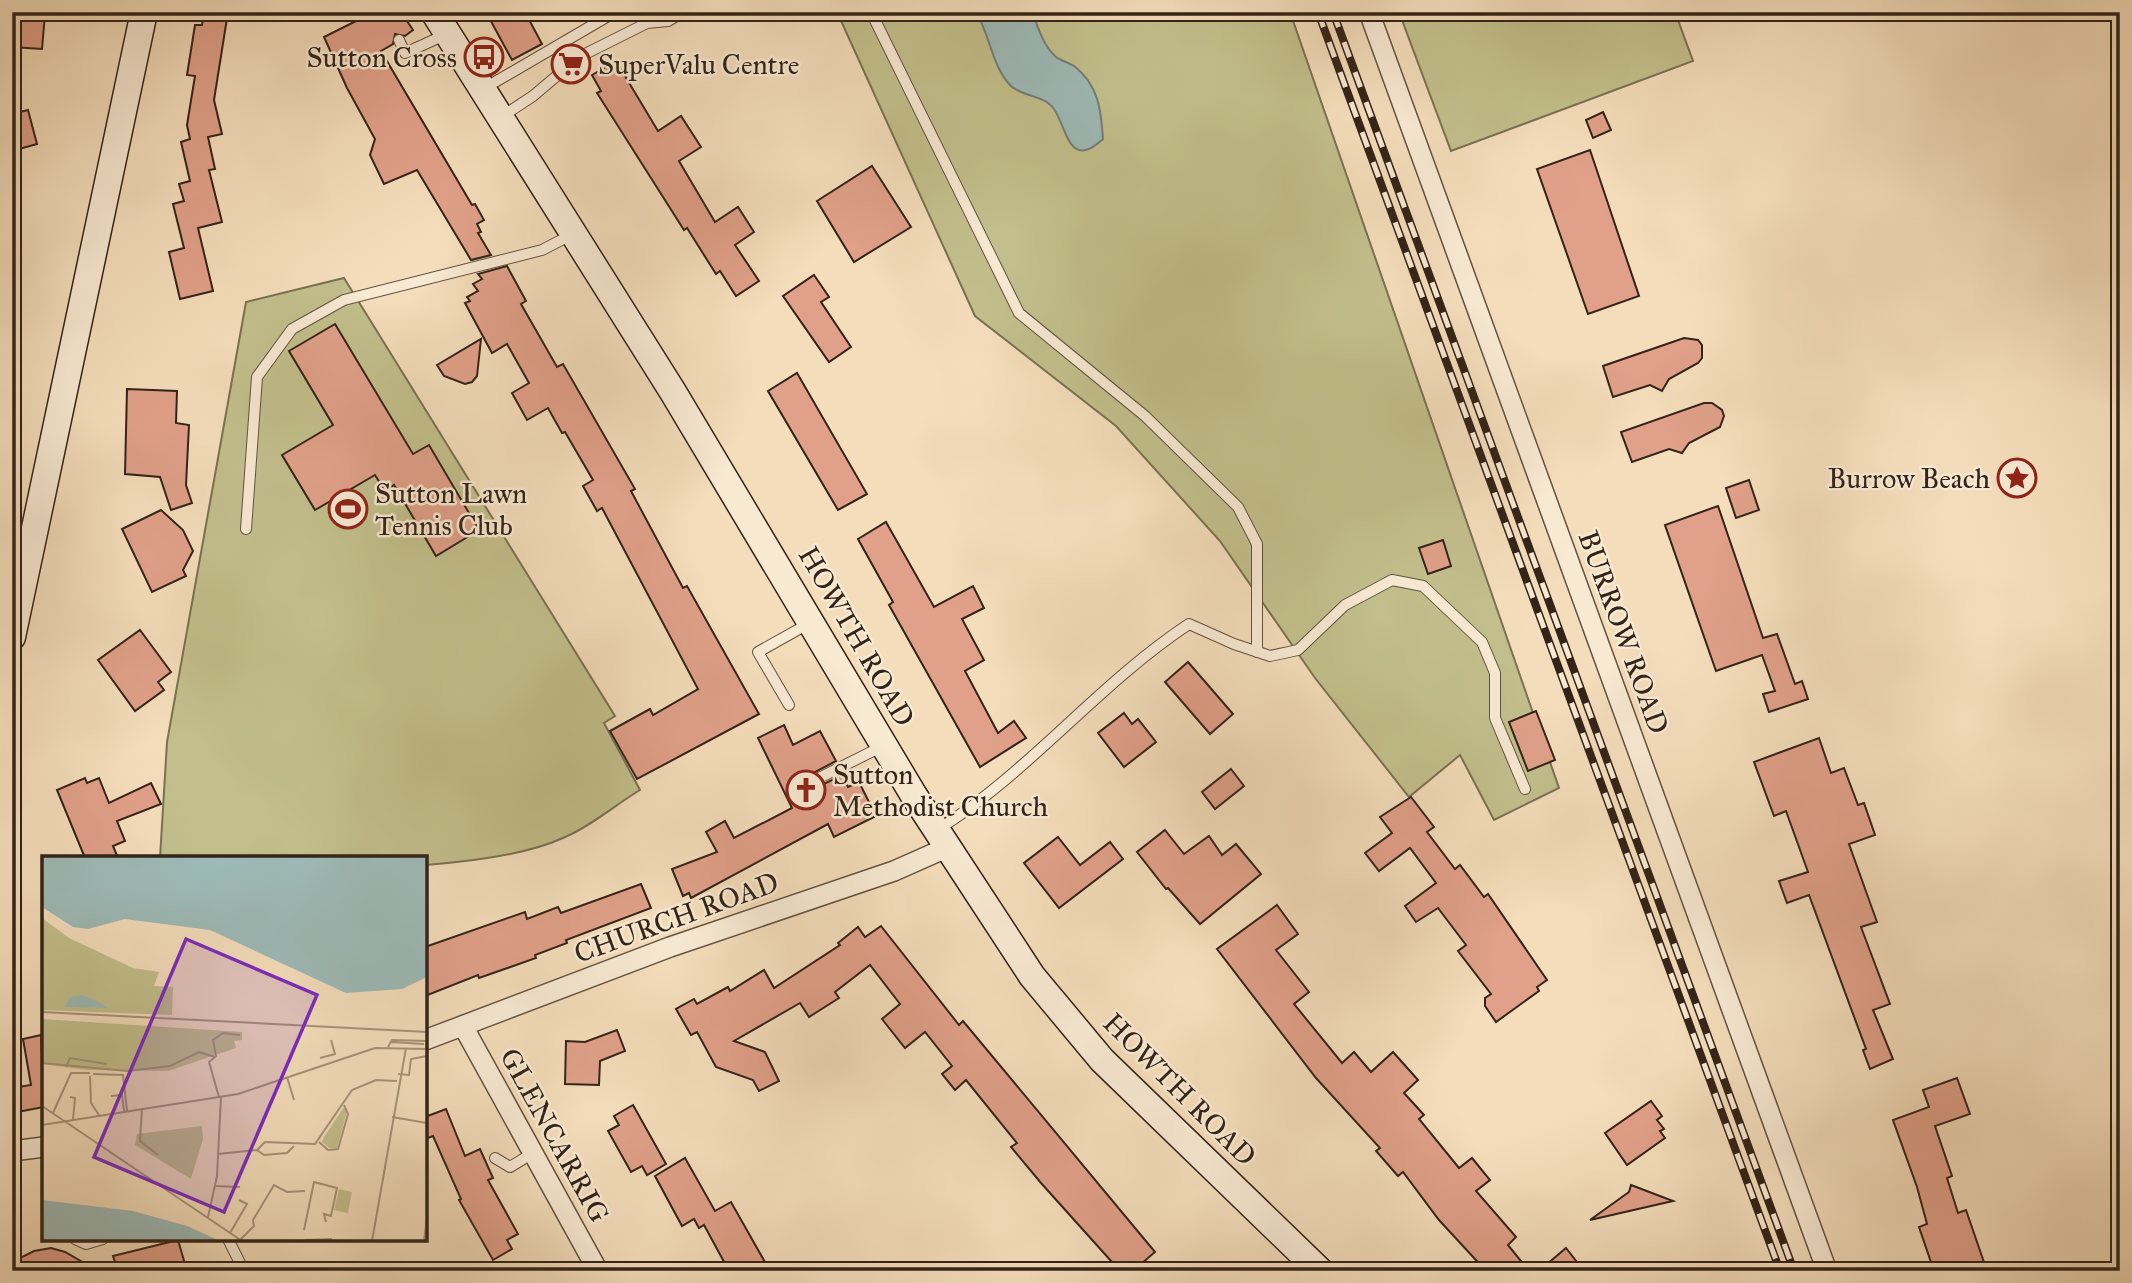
<svg xmlns="http://www.w3.org/2000/svg" width="2132" height="1283" font-family="'IM FELL Great Primer',serif">
  <style>
    .green { fill: #c2bf8c; stroke: #7a7152; stroke-width: 2 }
    .water { fill: #9dbab7; stroke: #737e77; stroke-width: 2 }
    .building { fill: #e0a089; stroke: #332318; stroke-width: 2 }
    .lines { fill: none; stroke-linecap: round; stroke-linejoin: round }
    .service-casing { stroke: #635241; stroke-width: 12 }
    .minor-casing { stroke: #635241; stroke-width: 22 }
    .secondary-casing { stroke: #332318; stroke-width: 29 }
    .service { stroke: #f8e9d3; stroke-width: 10 }
    .minor { stroke: #f8e9d3; stroke-width: 19 }
    .secondary { stroke: #f8e9d3; stroke-width: 26 }
    .rail-casing { stroke: #332318; stroke-width: 8 }
    .rail { stroke: #f8e9d3; stroke-width: 5; stroke-dasharray: 16; stroke-linecap: butt }
    .labels { text-anchor: middle; stroke-width: 5; stroke-linejoin: round; paint-order: stroke }
    .poi-label { font-size: 28px; fill: #332318; stroke: #f8e9d3; text-anchor: start }
    .street-label { font-size: 28px; fill: #332318; stroke: #f8e9d3 }
    .inset-road { fill: none; stroke: #a7937a; stroke-width: 2 }
    .view { fill: #7b2cbf; fill-opacity: 0.15; stroke: #7b2cbf; stroke-width: 3.5 }
    .inset-edge { fill: none; stroke: #332318; stroke-width: 3.5 }
  </style>
  <rect width="100%" height="100%" fill="#f4ddbb"/>
  <filter id="stains"><feTurbulence type="fractalNoise" baseFrequency=".00286" numOctaves="4"/><feColorMatrix values="0 0 0 0 .2 0 0 0 0 .09 0 0 0 0 .02 0 0 0 .5 -.17"/></filter>
  <radialGradient id="worn" r=".72"><stop offset=".6" stop-color="#630" stop-opacity="0"/><stop offset="1" stop-color="#630" stop-opacity=".3"/></radialGradient>
  <g class="green">
    <polygon points="837,12 1290,12 1559,788 1494,820 1460,755 1409,797 1315,678 1220,541 1116,426 975,316"/>
    <polygon points="1399,12 1675,12 1693,61 1451,151"/>
    <path d="M344 278 615 716 604 723 640 790C615 805 590 827 563 838 525 855 467 862 425 865V858H160L167 742 246 302Z"/>
  </g>
  <path class="water" d="M976 12H1032C1038 27 1043 45 1055 56 1060 61 1068 62 1074 66 1099 85 1101 111 1103 139 1069 171 1067 128 1054 109 1044 95 1023 97 1011 86 992 67 990 35 976 12Z"/>
  <g class="building">
    <polygon points="12,12 45,14 42,49 12,47"/>
    <polygon points="204,12 228,12 214,100 222,134 208,137 215,169 209,170 222,222 198,228 213,291 180,299 169,252 184,248 173,204 184,201 179,184 190,181 181,142 190,139 187,125 195,76 187,75 195,25 202,25"/>
    <polygon points="374,12 401,12 413,30 405,36 395,34 393,44 381,51 472,205 475,204 484,220 477,224 481,232 478,233 491,255 471,260 417,170 384,184 370,155 375,139 347,88 324,37"/>
    <polygon points="486,12 525,12 542,44 512,60"/>
    <polygon points="616,61 658,131 681,116 701,147 679,161 715,222 738,207 754,232 735,245 759,281 736,296 720,271 716,274 687,228 684,230 597,93 601,91 592,75"/>
    <polygon points="28,110 37,144 12,151 12,114"/>
    <polygon points="1603,112 1611,130 1593,138 1586,120"/>
    <polygon points="1590,150 1639,296 1588,314 1537,169"/>
    <polygon points="872,166 911,227 854,262 817,201"/>
    <polygon points="507,266 526,301 521,304 557,367 563,364 635,489 631,491 683,588 687,586 759,714 637,779 610,731 650,709 653,715 698,689 602,508 597,511 583,486 593,480 565,432 562,433 548,408 527,420 512,393 529,383 507,344 492,353 465,303 470,301 467,297 478,291 473,284 482,279 478,274"/>
    <polygon points="814,275 829,297 821,302 851,347 829,362 783,296"/>
    <polygon points="335,324 413,454 429,445 479,530 436,556 394,485 385,491 375,475 315,510 282,455 333,425 289,351"/>
    <polygon points="1684,338 1698,340 1702,345 1702,358 1698,363 1669,379 1662,391 1650,385 1613,397 1603,366"/>
    <polygon points="481,339 477,376 472,382 465,384 444,376 437,365"/>
    <polygon points="797,373 867,494 838,510 768,391"/>
    <polygon points="127,389 177,391 176,423 189,425 186,485 192,503 171,510 160,477 125,474"/>
    <polygon points="1704,403 1712,403 1722,410 1724,416 1720,427 1689,443 1682,453 1669,449 1632,462 1621,432"/>
    <polygon points="1749,480 1759,510 1736,518 1726,488"/>
    <polygon points="1718,506 1763,638 1777,634 1795,684 1802,681 1808,699 1769,712 1763,694 1775,691 1762,655 1716,671 1665,525"/>
    <polygon points="161,510 183,530 193,551 183,570 186,576 152,592 122,529"/>
    <polygon points="886,522 934,607 973,586 984,608 962,619 984,660 965,671 998,733 1014,721 1026,738 980,767 889,605 893,602 858,539"/>
    <polygon points="1443,540 1451,566 1428,574 1419,548"/>
    <polygon points="140,630 171,672 158,682 164,690 135,711 98,660"/>
    <polygon points="1188,662 1233,714 1210,734 1165,682"/>
    <polygon points="1536,711 1555,760 1528,771 1509,722"/>
    <polygon points="1124,713 1132,724 1138,719 1156,742 1124,767 1098,733"/>
    <polygon points="784,725 793,745 820,731 836,761 813,773 813,782 822,785 842,775 848,787 859,782 876,816 834,837 828,824 691,898 689,893 683,896 672,869 717,852 706,832 725,821 734,838 792,808 758,738"/>
    <polygon points="1819,738 1831,773 1844,768 1858,805 1864,803 1875,835 1849,844 1877,922 1861,927 1890,1004 1873,1010 1893,1059 1870,1069 1863,1050 1866,1049 1809,895 1787,903 1779,881 1808,872 1786,811 1774,816 1754,762"/>
    <polygon points="1231,769 1244,786 1215,809 1202,792"/>
    <polygon points="85,778 87,783 99,778 109,803 151,783 161,804 117,821 125,841 113,846 118,858 85,858 57,790"/>
    <polygon points="1411,797 1434,827 1427,832 1455,869 1460,865 1484,897 1488,894 1547,980 1537,987 1539,991 1496,1022 1485,1006 1485,998 1491,994 1458,951 1466,945 1438,908 1416,922 1405,906 1436,883 1410,848 1379,871 1365,853 1392,833 1380,817"/>
    <polygon points="1165,830 1184,854 1209,836 1222,855 1236,844 1261,874 1200,924 1168,888 1166,889 1137,852"/>
    <polygon points="1058,837 1080,865 1110,842 1123,859 1059,908 1024,863"/>
    <polygon points="641,884 651,908 566,940 567,943 535,955 536,958 479,978 478,975 425,996 425,947 525,912 527,919 558,907 561,913"/>
    <polygon points="1277,905 1298,934 1276,950 1309,992 1294,1004 1342,1063 1354,1052 1371,1072 1393,1052 1418,1080 1404,1093 1424,1115 1419,1119 1459,1168 1472,1158 1490,1180 1476,1191 1516,1237 1508,1245 1529,1271 1486,1271 1439,1220 1403,1172 1398,1176 1376,1151 1380,1148 1316,1078 1217,949"/>
    <polygon points="881,926 959,1025 963,1021 1155,1252 1133,1271 1120,1271 1041,1183 1011,1147 1017,1143 966,1080 955,1090 942,1074 952,1066 925,1032 905,1048 882,1019 900,1004 870,965 835,992 839,998 809,1017 800,1003 734,1041 765,1052 779,1081 759,1091 753,1080 716,1067 697,1032 691,1035 676,1009 694,999 697,1004 728,987 730,991 764,970 774,988 840,945 838,943 858,927 865,937"/>
    <polygon points="617,1030 625,1051 600,1061 599,1085 565,1084 566,1041 585,1042"/>
    <polygon points="41,1035 44,1107 12,1113 12,1088 31,1085 23,1039"/>
    <polygon points="1957,1078 1970,1114 1935,1126 1952,1176 1947,1178 1958,1213 1966,1210 1987,1271 1934,1271 1919,1227 1927,1224 1917,1187 1893,1120 1929,1107 1923,1090"/>
    <polygon points="1651,1101 1662,1116 1657,1120 1664,1129 1660,1131 1665,1138 1627,1165 1605,1133"/>
    <polygon points="633,1105 666,1164 647,1175 642,1166 631,1172 608,1131 619,1125 614,1116"/>
    <polygon points="446,1109 465,1156 480,1149 493,1178 488,1180 518,1234 507,1240 512,1249 493,1260 459,1200 461,1199 433,1136 425,1139 425,1117"/>
    <polygon points="685,1158 715,1211 731,1202 770,1271 729,1271 704,1225 699,1228 694,1219 682,1226 655,1176"/>
    <polygon points="1631,1185 1673,1201 1590,1220 1629,1192"/>
    <polygon points="178,1240 187,1271 118,1271 113,1256"/>
    <polygon points="51,1248 65,1252 98,1271 12,1271 12,1262 34,1251"/>
    <polygon points="1566,1248 1584,1271 1539,1271"/>
  </g>
  <g class="lines">
    <defs>
      <g id="service">
        <polyline points="871,12 1019,313 1145,416 1238,507 1257,544 1257,652"/>
        <polyline points="399,40 405,53 447,34"/>
        <polyline points="483,89 610,15 609,12"/>
        <polyline points="501,117 533,96 579,57 647,23 668,21 683,12"/>
        <polyline points="246,529 257,377 292,329 344,300 542,250 573,234"/>
        <polyline points="789,705 758,652 808,624"/>
        <polyline points="819,778 883,746"/>
        <path d="M937 830C1030 772 1098 684 1189 624L1234 644 1270 656 1298 650 1345 605 1392 580 1423 586 1482 642 1495 673V718L1525 789"/>
        <polyline points="495,1158 510,1167 533,1153"/>
        <polyline points="75,1239 86,1244 103,1239"/>
        <polyline points="228,1239 244,1271"/>
      </g>
      <g id="minor">
        <polyline points="1369,12 1827,1271"/>
        <polyline points="463,1026 598,1271"/>
        <polyline points="425,1040 670,947 894,871 946,848"/>
        <polyline points="12,1151 44,1147"/>
      </g>
      <g id="secondary">
        <polyline points="434,12 673,392 913,794 1032,976 1102,1060 1320,1271"/>
        <polyline points="12,637 144,12"/>
      </g>
    </defs>
    <use href="#service" class="service-casing"/>
    <use href="#minor" class="minor-casing"/>
    <use href="#secondary" class="secondary-casing"/>
    <use href="#service" class="service"/>
    <use href="#minor" class="minor"/>
    <use href="#secondary" class="secondary"/>
    <defs>
      <g id="rail">
        <polyline points="1318,12 1780,1271"/>
        <polyline points="1333,12 1794,1271"/>
      </g>
    </defs>
    <use href="#rail" class="rail-casing"/>
    <use href="#rail" class="rail"/>
  </g>
  <defs>
    <symbol id="bus-ring" viewBox="-11 -11 22 22"><circle r="9.5" fill="#f8e9d3" stroke="#8f2418" stroke-width="1.5"/><path d="M-5-6H5V4H4V6H2V4H-2V6H-4V4H-5ZM-3.5-4V0h7V-4ZM-3.5 1.2v1.5H-2V1.2ZM2 1.2v1.5H3.5V1.2Z" fill="#8f2418"/></symbol>
    <symbol id="supermarket-ring" viewBox="-11 -11 22 22"><circle r="9.5" fill="#f8e9d3" stroke="#8f2418" stroke-width="1.5"/><path d="M-6-5.5h2.5l.6 2H6L4.5 2H-2.5L-4.4-4H-6ZM-1.5 3.2a1.3 1.3 0 1 0 .1 0ZM3 3.2a1.3 1.3 0 1 0 .1 0Z" fill="#8f2418"/></symbol>
    <symbol id="sight-ring" viewBox="-11 -11 22 22"><circle r="9.5" fill="#f8e9d3" stroke="#8f2418" stroke-width="1.5"/><path d="M0-6L1.8-2.2L6-1.7L2.9 1.2L3.7 5.4L0 3.3L-3.7 5.4L-2.9 1.2L-6-1.7L-1.8-2.2Z" fill="#8f2418"/></symbol>
    <symbol id="stadium-ring" viewBox="-11 -11 22 22"><circle r="9.5" fill="#f8e9d3" stroke="#8f2418" stroke-width="1.5"/><path d="M0-5a6.5 5 0 1 0 0 10a6.5 5 0 1 0 0-10ZM-3.5-1.8h7v3.6h-7Z" fill="#8f2418"/></symbol>
    <symbol id="church-ring" viewBox="-11 -11 22 22"><circle r="9.5" fill="#f8e9d3" stroke="#8f2418" stroke-width="1.5"/><path d="M-1.2-6h2.4v3.5h3.3v2.4h-3.3V6h-2.4V-.1h-3.3v-2.4h3.3Z" fill="#8f2418"/></symbol>
  </defs>
  <g fill-rule="evenodd">
    <use href="#bus-ring" x="462" y="35" width="44" height="44"/>
    <use href="#supermarket-ring" x="549" y="42" width="44" height="44"/>
    <use href="#sight-ring" x="1995" y="456" width="44" height="44"/>
    <use href="#stadium-ring" x="326" y="487" width="44" height="44"/>
    <use href="#church-ring" x="784" y="768" width="44" height="44"/>
  </g>
  <g class="labels">
    <g class="poi-label">
      <text x="457" y="67" text-anchor="end">Sutton Cross</text>
      <text x="598" y="74">SuperValu Centre</text>
      <text x="1990" y="488" text-anchor="end">Burrow Beach</text>
      <text x="375" y="503">Sutton Lawn<tspan x="375" dy="32">Tennis Club</tspan></text>
      <text x="833" y="784">Sutton<tspan x="833" dy="32">Methodist Church</tspan></text>
    </g>
    <g class="street-label">
      <text transform="translate(1624 632) rotate(70)" y="10">BURROW ROAD</text>
      <text transform="translate(857 636) rotate(60)" y="10">HOWTH ROAD</text>
      <text transform="translate(676 917) rotate(-20)" y="10">CHURCH ROAD</text>
      <text transform="translate(1180 1089) rotate(45)" y="10">HOWTH ROAD</text>
      <text transform="translate(555 1135) rotate(61)" y="10">GLENCARRIG</text>
    </g>
  </g>
  <g transform="translate(42 856)">
    <rect width="385" height="385" fill="#f4ddbb"/>
    <path d="M0 62 27 82 91 112 117 116 112 130 131 131 130 159 0 154ZM0 163 200 176V184L192 185 194 192 126 215 46 214 0 208ZM302 251 305 255 295 292H287L280 286 282 281ZM160 270 161 283 149 323 93 289 95 278ZM297 333 310 336 306 357 292 354Z" fill="#c2bf8c"/>
    <path d="M0 0H385V121L360 133 304 137 168 74 83 63 46 73 31 71 0 51ZM40 139 55 145 66 152 23 151 28 141ZM0 344 91 355 145 370 178 385H0Z" fill="#9dbab7"/>
    <path class="inset-road" d="M0 156 385 176M349 186 382 188M346 191 350 184 385 185M278 202 293 198 289 184M0 207 85 215 128 210 157 196 173 201M24 211 28 202 65 208M51 218 81 219 85 255M356 218 367 219 369 203 385 200M48 220 49 247 57 259M245 221 252 244M69 240 80 239 82 255M28 241 33 242 31 263M177 241 167 206 174 200 171 184 181 177 198 179M0 250 200 385M100 252 98 285 116 299M11 257 29 217H48M350 261 385 267M0 269 196 238 333 192 385 193M277 286 286 294 296 293 306 258 302 249M215 294 222 299 245 297 252 290M176 298 215 294 223 286 273 288 310 234 334 224 355 225M174 330 198 331M166 361 175 320 179 241M262 374 272 326 295 332 289 360 282 358 284 366M188 377 205 348 197 344M198 384 212 370 211 364 232 329 245 336 263 335M263 384 290 383M330 385 364 192M382 385 385 362"/>
    <path class="view" d="M144 83 275 139 182 356 52 301Z"/>
    <rect width="385" height="385" class="inset-edge"/>
  </g>
  <rect width="2132" height="1283" fill="none" stroke="#f4ddbb" stroke-width="42"/>
  <rect x="14" y="14" width="2104" height="1255" fill="none" stroke="#332318" stroke-width="3.5"/>
  <rect x="21" y="21" width="2090" height="1241" fill="none" stroke="#332318" stroke-width="2"/>
  <rect width="100%" height="100%" filter="url(#stains)"/>
  <rect width="100%" height="100%" fill="url(#worn)"/>
</svg>
